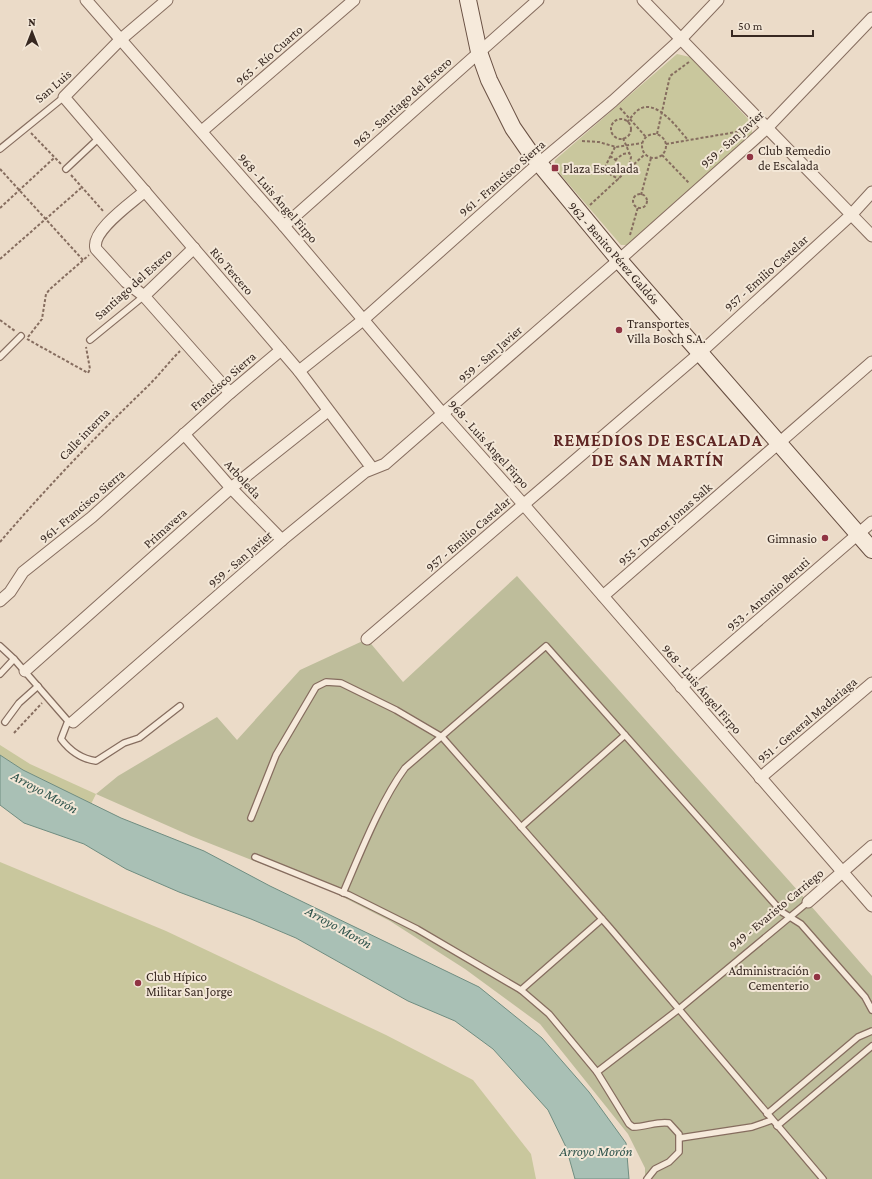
<svg xmlns="http://www.w3.org/2000/svg" width="872" height="1179" font-family="'Crimson Pro',serif">
<rect width="100%" height="100%" fill="#ebdbc8"/>
<g fill="#c9c79d">
<path d="M677 54 690 57 751 122 752 133 631 245H621L554 167 555 160Z"/>
<path d="M0 745 30 764 96 794 91 804 23 770 0 755Z"/>
<path d="M0 862 166 931 386 1035 473 1080 531 1154 536 1179H0Z"/>
</g>
<path fill="#bebd9b" d="M517 576 791 883 872 976V1179H645V1168L628 1134 540 1024 465 969 390 921 333 892 191 836 96 794 118 776 217 717 237 740 300 670 367 639 403 682Z"/>
<path fill="#a9c0b5" stroke="#708d81" d="M0 755 23 770 121 818 204 851 270 886 479 987 542 1038 589 1092 626 1143 629 1179H575L566 1147 548 1110 493 1049 455 1021 408 1001 296 938 251 919 179 892 126 869 84 844 24 823 0 805Z"/>
<g fill="none" stroke-linecap="round" stroke-linejoin="round">
<g stroke="#866d5f" stroke-width="8">
<g id="service">
<path d="M0 149 64 97"/>
<path d="M66 169 99 138"/>
<path d="M90 340 144 296"/>
<path d="M0 357 21 336"/>
<path d="M0 646 14 659 68 721H71"/>
<path d="M0 674 14 659"/>
<path d="M68 721 61 739C70 751 82 759 96 761L124 743 139 738 180 706"/>
<path d="M5 722 19 703 38 686"/>
<path d="M251 818 276 755 316 687 326 682 341 683 396 710 442 737 610 928 823 1179"/>
<path d="M521 827 625 735"/>
<path d="M255 857 349 895 417 929 521 990 549 1014 597 1072"/>
<path d="M343 893C360 854 380 802 405 768L546 646 782 912 801 924 865 997 872 1010"/>
<path d="M521 990 602 919"/>
<path d="M767 1114 858 1037 872 1031"/>
<path d="M777 1126 872 1046"/>
<path d="M680 1138 752 1127 772 1120"/>
<path d="M647 1179 655 1169 669 1162 679 1152V1134L669 1123C657 1121 646 1127 633 1127L629 1124 597 1072 679 1009 808 902"/>
</g>
</g>
<g stroke="#866d5f" stroke-width="13">
<g id="minor">
<path d="M86 0 284 226 443 414 524 505 872 906"/>
<path d="M167 0 120 40 64 97 299 371 372 468"/>
<path d="M643 0 872 236"/>
<path d="M202 131 354 0"/>
<path d="M145 191C133 202 90 231 96 249L126 282 144 296 230 393"/>
<path d="M284 226 538 0"/>
<path d="M144 296 194 248"/>
<path d="M299 371 363 320 539 163 613 101 681 39 718 0"/>
<path d="M184 434 231 488 282 540"/>
<path d="M603 596 872 362"/>
<path d="M0 601 10 592 23 572 92 517 230 393 281 350"/>
<path d="M367 639 700 353 851 215 872 192"/>
<path d="M25 671 231 488 328 411"/>
<path d="M681 687 872 522"/>
<path d="M73 722 282 540 365 472 385 464 619 260 767 128 872 18"/>
<path d="M760 778 872 683"/>
<path d="M808 902 872 846"/>
</g>
</g>
<g stroke="#684f42" stroke-width="18">
<path id="secondary" d="M468 0 479 52 489 80 513 128 529 151 619 260 872 550"/>
</g>
<g stroke="#866d5f" stroke-width="2" stroke-dasharray="3 2" stroke-linecap="butt">
<path d="M620 108 646 137"/>
<circle cx="621" cy="129" r="10"/>
<path d="M627 122C631 118 634 113 638 110 656 97 678 129 688 140"/>
<path d="M31 133 61 164"/>
<circle cx="654" cy="146" r="12"/>
<path d="M657 134 670 76 689 62"/>
<path d="M623 138 631 157 629 169"/>
<path d="M582 141 599 142 616 147 642 143"/>
<path d="M666 144 748 130"/>
<path d="M615 147 605 167 611 175 619 179"/>
<path d="M662 155 689 183"/>
<path d="M610 156 617 161 624 174"/>
<path d="M615 160 623 154 630 153"/>
<path d="M0 169 83 260"/>
<path d="M71 175 104 212"/>
<circle cx="640" cy="201" r="7"/>
<path d="M641 195 651 158"/>
<path d="M590 205 645 154"/>
<path d="M0 208 54 158"/>
<path d="M630 235 638 207"/>
<path d="M0 259 81 188"/>
<path d="M0 320 15 331"/>
<path d="M28 337 42 319 46 294 50 289 89 255"/>
<path d="M27 339 88 373 90 369 86 347"/>
<path d="M0 542C47 487 97 435 149 385 160 374 169 362 180 351"/>
<path d="M14 733 42 703"/>
</g>
<use href="#service" stroke="#f6eadb" stroke-width="5.5"/>
<use href="#minor" stroke="#f6eadb" stroke-width="11"/>
<use href="#secondary" stroke="#f6eadb" stroke-width="16"/>
</g>
<g fill="#903443" stroke="#f3e7d7" stroke-width="1.5">
<circle cx="750" cy="157" r="4"/>
<rect x="551" y="164" width="8" height="8" rx="2"/>
<circle cx="619" cy="330" r="4"/>
<circle cx="825" cy="538" r="4"/>
<circle cx="817" cy="977" r="4"/>
<circle cx="138" cy="983" r="4"/>
</g>
<g text-anchor="middle" dominant-baseline="central" stroke-width="4" stroke-linejoin="round" paint-order="stroke">
<g font-size="13" fill="#372821" stroke="#f3e7d7">
<text transform="translate(269 55) rotate(-41)">965 - Río Cuarto</text>
<text transform="translate(53 86) rotate(-41)">San Luis</text>
<text transform="translate(402 102) rotate(-42)">963 - Santiago del Estero</text>
<text transform="translate(732 139) rotate(-42)">959 - San Javier</text>
<text transform="translate(502 178) rotate(-41)">961 - Francisco Sierra</text>
<text transform="translate(278 198) rotate(49)">968 - Luis Ángel Firpo</text>
<text transform="translate(614 253) rotate(49)">962 - Benito Pérez Galdós</text>
<text transform="translate(232 271) rotate(49)">Rio Tercero</text>
<text transform="translate(766 273) rotate(-42)">957 - Emilio Castelar</text>
<text transform="translate(133 284) rotate(-42)">Santiago del Estero</text>
<text transform="translate(490 354) rotate(-41)">959 - San Javier</text>
<text transform="translate(223 381) rotate(-41)">Francisco Sierra</text>
<text transform="translate(84 434) rotate(-46)">Calle interna</text>
<text transform="translate(489 444) rotate(48)">968 - Luis Ángel Firpo</text>
<text transform="translate(243 479) rotate(47)">Arboleda</text>
<text transform="translate(82 506) rotate(-40)">961- Francisco Sierra</text>
<text transform="translate(665 524) rotate(-41)">955 - Doctor Jonas Salk</text>
<text transform="translate(165 528) rotate(-42)">Primavera</text>
<text transform="translate(468 534) rotate(-41)">957 - Emilio Castelar</text>
<text transform="translate(240 559) rotate(-41)">959 - San Javier</text>
<text transform="translate(768 594) rotate(-41)">953 - Antonio Beruti</text>
<text transform="translate(702 689) rotate(49)">968 - Luis Ángel Firpo</text>
<text transform="translate(807 720) rotate(-40)">951 - General Madariaga</text>
<text transform="translate(776 909) rotate(-40)">949 - Evaristo Carriego</text>
</g>
<g font-size="13" fill="#372821" stroke="#f3e7d7" text-anchor="start">
<text x="758" y="150">Club Remedio<tspan x="758" dy="15">de Escalada</tspan></text>
<text x="563" y="168">Plaza Escalada</text>
<text x="627" y="323">Transportes<tspan x="627" dy="15">Villa Bosch S.A.</tspan></text>
<text x="817" y="538" text-anchor="end">Gimnasio</text>
<text x="809" y="970" text-anchor="end">Administración<tspan x="809" dy="15">Cementerio</tspan></text>
<text x="146" y="976">Club Hípico<tspan x="146" dy="15">Militar San Jorge</tspan></text>
</g>
<g font-size="14" font-style="italic" fill="#32564e" stroke="#f3e7d7">
<text transform="translate(45 792) rotate(29)">Arroyo Morón</text>
<text transform="translate(339 927) rotate(29)">Arroyo Morón</text>
<text x="596" y="1151">Arroyo Morón</text>
</g>
<g font-size="17" font-weight="bold" letter-spacing="1" fill="#602724" stroke="#f3e7d7">
<text x="658" y="440">REMEDIOS DE ESCALADA<tspan x="658" dy="20">DE SAN MARTÍN</tspan></text>
</g>
</g>
<g transform="translate(32 32)" stroke="#f3e7d7" stroke-width="3" paint-order="stroke">
<path d="M0-3L7 15L0 10L-7 15Z" fill="#372821"/>
<text y="-6" font-size="11" font-weight="bold" text-anchor="middle" fill="#372821">N</text>
</g>
<path d="M732 30v6h81v-6" fill="none" stroke="#372821" stroke-width="2"/>
<text x="738" y="30" font-size="12" fill="#372821" stroke="#f3e7d7" stroke-width="3" paint-order="stroke">50 m</text>
</svg>
